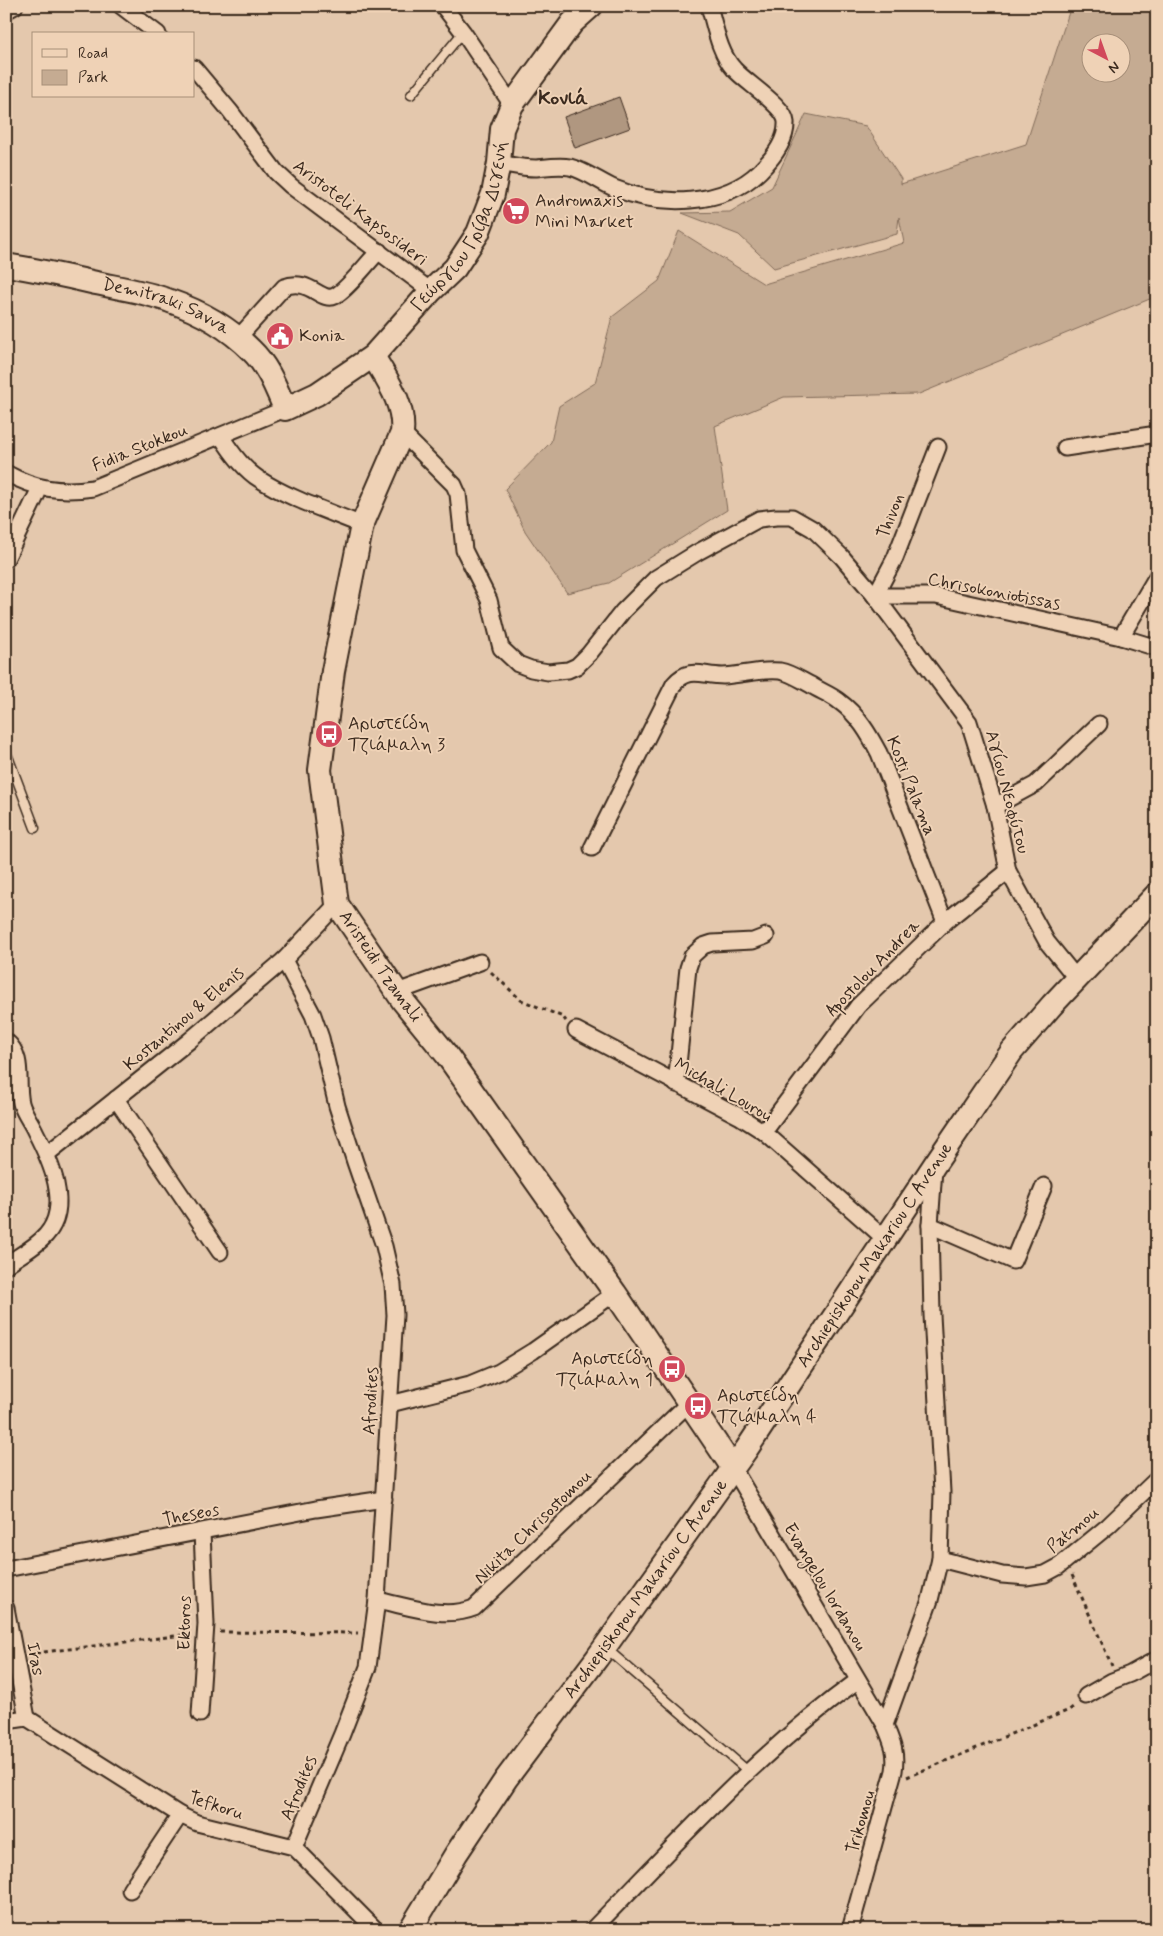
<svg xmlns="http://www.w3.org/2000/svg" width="1163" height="1936" font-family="Mynerve,sans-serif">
<rect width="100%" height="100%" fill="#e4c8ad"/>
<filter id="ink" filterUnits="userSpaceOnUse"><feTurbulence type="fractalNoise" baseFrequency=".02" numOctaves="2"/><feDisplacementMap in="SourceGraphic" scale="10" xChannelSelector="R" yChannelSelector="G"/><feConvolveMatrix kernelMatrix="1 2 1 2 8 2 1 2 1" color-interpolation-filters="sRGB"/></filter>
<g filter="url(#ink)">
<path fill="#c5ab92" stroke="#806a58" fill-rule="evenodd" d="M1071 6H1157V296L919 394 784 397 715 426 727 510 609 583 567 593 525 531 505 489 551 442 559 406 595 383 612 317 659 281 679 231 764 284 904 243 899 217 897 234 774 268 739 235 682 213 730 212 772 187 806 114 866 126 901 179V184L1026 144ZM1090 42H1120V72H1090Z"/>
<path fill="#b09780" stroke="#3b2a1e" d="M619 97 630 128 575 148 564 117Z"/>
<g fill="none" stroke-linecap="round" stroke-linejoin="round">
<g stroke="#3b2a1e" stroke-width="11">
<g id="lane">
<path d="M411 95 463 32"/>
<path d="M6 751 35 828"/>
<path d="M607 1649 749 1772"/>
</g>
</g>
<g stroke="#3b2a1e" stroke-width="19">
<g id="street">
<path d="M121 6 158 34"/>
<path d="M443 6 463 32 512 105"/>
<path d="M6 11 15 6"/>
<path d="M194 68 230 111 276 172 291 186 431 291"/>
<path d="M499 163C511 165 523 168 536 168 547 167 559 165 570 167 586 171 600 182 614 188 660 207 723 207 760 171 772 159 787 140 786 122 785 106 745 82 734 69 719 53 715 26 709 6"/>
<path d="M238 338 284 287C309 277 321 303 335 296 348 289 368 262 379 251"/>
<path d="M402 433 454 485 458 494 464 550 489 600 501 648 518 664 531 669 548 672 568 670 577 666 589 654 623 611 656 578 698 552 759 519 776 517H792L813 529 842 557 875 596 969 722 995 806 1008 871 1047 942 1077 979"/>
<path d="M221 436C231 452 243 469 259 479 290 499 328 511 362 525"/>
<path d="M1065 448 1157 434"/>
<path d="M6 473C35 489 61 493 93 488L285 409"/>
<path d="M6 559 40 488"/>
<path d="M875 596H936L1121 637 1157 648"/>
<path d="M875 596 895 558 938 447"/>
<path d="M1121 637 1157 576"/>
<path d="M995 806 1036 784 1099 724"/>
<path d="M592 848 674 684C690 666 702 676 723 676 742 675 761 669 780 671 791 673 801 680 811 685 820 691 832 695 840 702 858 715 869 734 879 753L945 922"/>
<path d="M284 960 313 1015 321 1038 337 1106 355 1162 384 1246 393 1285 395 1315 377 1600 368 1667 342 1734 294 1847"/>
<path d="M397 992 480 962"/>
<path d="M576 1030 739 1116 764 1132 885 1239"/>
<path d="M6 1041C25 1057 16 1082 21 1103 23 1112 31 1122 35 1131 50 1160 72 1206 46 1235 35 1248 19 1255 6 1265"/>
<path d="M676 1084 688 968 692 956 703 946 712 943 753 941 766 936"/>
<path d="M116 1099 220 1252"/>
<path d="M764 1132 858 1006 945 922 1008 871"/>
<path d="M47 1154 189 1041 284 960 337 904"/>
<path d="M930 1225 1013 1261 1044 1186"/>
<path d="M390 1404 470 1384 499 1372 533 1351 615 1293"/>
<path d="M733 1468 885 1725C892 1742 897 1752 894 1771L850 1930"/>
<path d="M940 1559 1002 1575 1026 1577 1045 1574 1058 1567 1108 1526 1157 1479"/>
<path d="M6 1569 316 1509 384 1499"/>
<path d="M377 1600C408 1606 444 1620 474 1608L689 1403"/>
<path d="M6 1608 27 1718"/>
<path d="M1086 1696 1112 1681 1130 1674 1157 1659"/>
<path d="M200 1714 206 1624 202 1532"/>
<path d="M6 1721 27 1718 180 1815 197 1823 294 1847 376 1930"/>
<path d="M885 1725 930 1600 940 1559 942 1492 932 1315 930 1225 934 1169"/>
<path d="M130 1890 180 1815"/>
<path d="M592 1930C677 1843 759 1752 857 1681"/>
</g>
</g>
<g stroke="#3b2a1e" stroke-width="26">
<g id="secondary">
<path id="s1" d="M6 265C37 270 66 276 96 283 120 288 147 292 170 301 199 311 229 328 251 350 268 366 276 388 285 409L317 394 373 356 431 291 455 268 478 233 493 194 499 163 502 129 512 105 572 23 591 6"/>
<path id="s2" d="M373 356C387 380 405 404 402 433L362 525 333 671 320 770 337 904 403 1001 446 1054 615 1293 733 1468"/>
<path id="s3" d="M410 1930 456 1854 506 1779 597 1658 746 1450 935 1164 1012 1051 1052 1005 1157 894"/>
</g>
</g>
<g stroke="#3b2a1e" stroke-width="3" stroke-dasharray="4 4" stroke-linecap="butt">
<path d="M491 972 521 1000 563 1017 566 1021"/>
<path d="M1072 1575 1112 1666"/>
<path d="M220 1632 358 1633"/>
<path d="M28 1654 191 1634"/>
<path d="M907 1777 1069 1710 1076 1705"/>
</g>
<use href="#lane" stroke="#efd2b6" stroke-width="8"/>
<use href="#street" stroke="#efd2b6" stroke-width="15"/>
<use href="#secondary" stroke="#efd2b6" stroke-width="22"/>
</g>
</g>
<defs>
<g id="supermarket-disc" transform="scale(1.4375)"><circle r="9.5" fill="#d1495b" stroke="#efd2b6"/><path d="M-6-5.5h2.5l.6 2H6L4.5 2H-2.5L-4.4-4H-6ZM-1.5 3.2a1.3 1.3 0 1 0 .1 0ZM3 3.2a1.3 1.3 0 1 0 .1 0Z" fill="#fff"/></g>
<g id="civic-disc" transform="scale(1.4375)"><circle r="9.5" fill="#d1495b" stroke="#efd2b6"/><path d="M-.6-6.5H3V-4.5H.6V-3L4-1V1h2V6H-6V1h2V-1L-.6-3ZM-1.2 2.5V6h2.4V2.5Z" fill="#fff"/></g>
<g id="bus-disc" transform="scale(1.4375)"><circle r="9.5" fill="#d1495b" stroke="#efd2b6"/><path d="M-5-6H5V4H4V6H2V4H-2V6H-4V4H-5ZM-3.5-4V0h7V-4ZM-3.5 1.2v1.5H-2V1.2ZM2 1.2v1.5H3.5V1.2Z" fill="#fff"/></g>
</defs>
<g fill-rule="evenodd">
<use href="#supermarket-disc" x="516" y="211"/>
<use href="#civic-disc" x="280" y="336"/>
<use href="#bus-disc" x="329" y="734"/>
<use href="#bus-disc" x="672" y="1369"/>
<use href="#bus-disc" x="698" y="1406"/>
</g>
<g text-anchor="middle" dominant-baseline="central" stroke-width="4" stroke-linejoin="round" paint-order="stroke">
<g font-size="18" fill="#3b2a1e" stroke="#efd2b6" text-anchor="start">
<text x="535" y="201">Andromaxis<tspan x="535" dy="21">Mini Market</tspan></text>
<text x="299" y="336">Konia</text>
<text x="348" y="724">Αριστείδη<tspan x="348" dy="21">Τζιάμαλη 3</tspan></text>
<text x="653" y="1359" text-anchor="end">Αριστείδη<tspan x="653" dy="21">Τζιάμαλη 1</tspan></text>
<text x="717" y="1396">Αριστείδη<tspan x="717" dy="21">Τζιάμαλη 4</tspan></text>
</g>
<g font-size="18" fill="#3b2a1e" stroke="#efd2b6">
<text transform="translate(360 213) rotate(37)">Aristoteli Kapsosideri</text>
<text stroke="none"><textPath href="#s1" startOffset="595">Γεώργιου Γρίβα Διγενή</textPath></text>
<text stroke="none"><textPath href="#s1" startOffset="166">Demitraki Savva</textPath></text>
<text transform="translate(140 448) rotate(-22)">Fidia Stokkou</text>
<text transform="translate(891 516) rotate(-69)">Thivon</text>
<text transform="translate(994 592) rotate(11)">Chrisokoniotissas</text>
<text transform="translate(911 786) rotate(68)">Kosti Palama</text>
<text transform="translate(1007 792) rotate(75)">Αγίου Νεοφύτου</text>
<text stroke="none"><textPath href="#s2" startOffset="644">Aristeidi Tzamali</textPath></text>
<text transform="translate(873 968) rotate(-46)">Apostolou Andrea</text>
<text transform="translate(184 1019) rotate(-40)">Kostantinou &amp; Elenis</text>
<text transform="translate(723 1090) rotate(30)">Michali Lourou</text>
<text stroke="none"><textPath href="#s3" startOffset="820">Archiepiskopou Makariou C Avenue</textPath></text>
<text transform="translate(371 1401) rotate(-87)">Afrodites</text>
<text transform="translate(191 1515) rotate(-11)">Theseos</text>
<text transform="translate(533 1527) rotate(-44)">Nikita Chrisostomou</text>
<text transform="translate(1073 1530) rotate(-40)">Patmou</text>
<text transform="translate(825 1587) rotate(59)">Evangelou Iordanou</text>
<text stroke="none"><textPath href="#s3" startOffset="415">Archiepiskopou Makariou C Avenue</textPath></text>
<text transform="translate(185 1623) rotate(-89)">Ektoros</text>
<text transform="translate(35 1659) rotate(79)">Iras</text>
<text transform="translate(299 1788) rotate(-67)">Afrodites</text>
<text transform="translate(216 1806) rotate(18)">Tefkoru</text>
<text transform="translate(861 1822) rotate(-74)">Trikomou</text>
</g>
<g font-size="20" font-weight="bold" fill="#3b2a1e" stroke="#efd2b6">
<text x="563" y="98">Κονιά</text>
</g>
</g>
<rect width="1163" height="1936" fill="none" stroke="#efd2b6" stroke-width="25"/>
<rect x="12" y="12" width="1138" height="1911" fill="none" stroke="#3b2a1e" stroke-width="2" filter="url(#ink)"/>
<rect x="32" y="32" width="162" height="65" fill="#efd2b6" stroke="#a78f79"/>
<rect x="42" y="49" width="25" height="8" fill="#efd2b6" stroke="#a78f79"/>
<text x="78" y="58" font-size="15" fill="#3b2a1e">Road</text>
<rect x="42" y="70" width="25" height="15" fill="#c5ab92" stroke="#a78f79"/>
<text x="78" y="82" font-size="15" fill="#3b2a1e">Park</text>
<g transform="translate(1106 58) rotate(139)"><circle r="24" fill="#efd2b6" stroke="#a78f79"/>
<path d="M0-4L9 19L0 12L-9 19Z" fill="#d1495b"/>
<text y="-8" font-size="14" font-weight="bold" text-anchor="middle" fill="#3b2a1e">N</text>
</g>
</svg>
